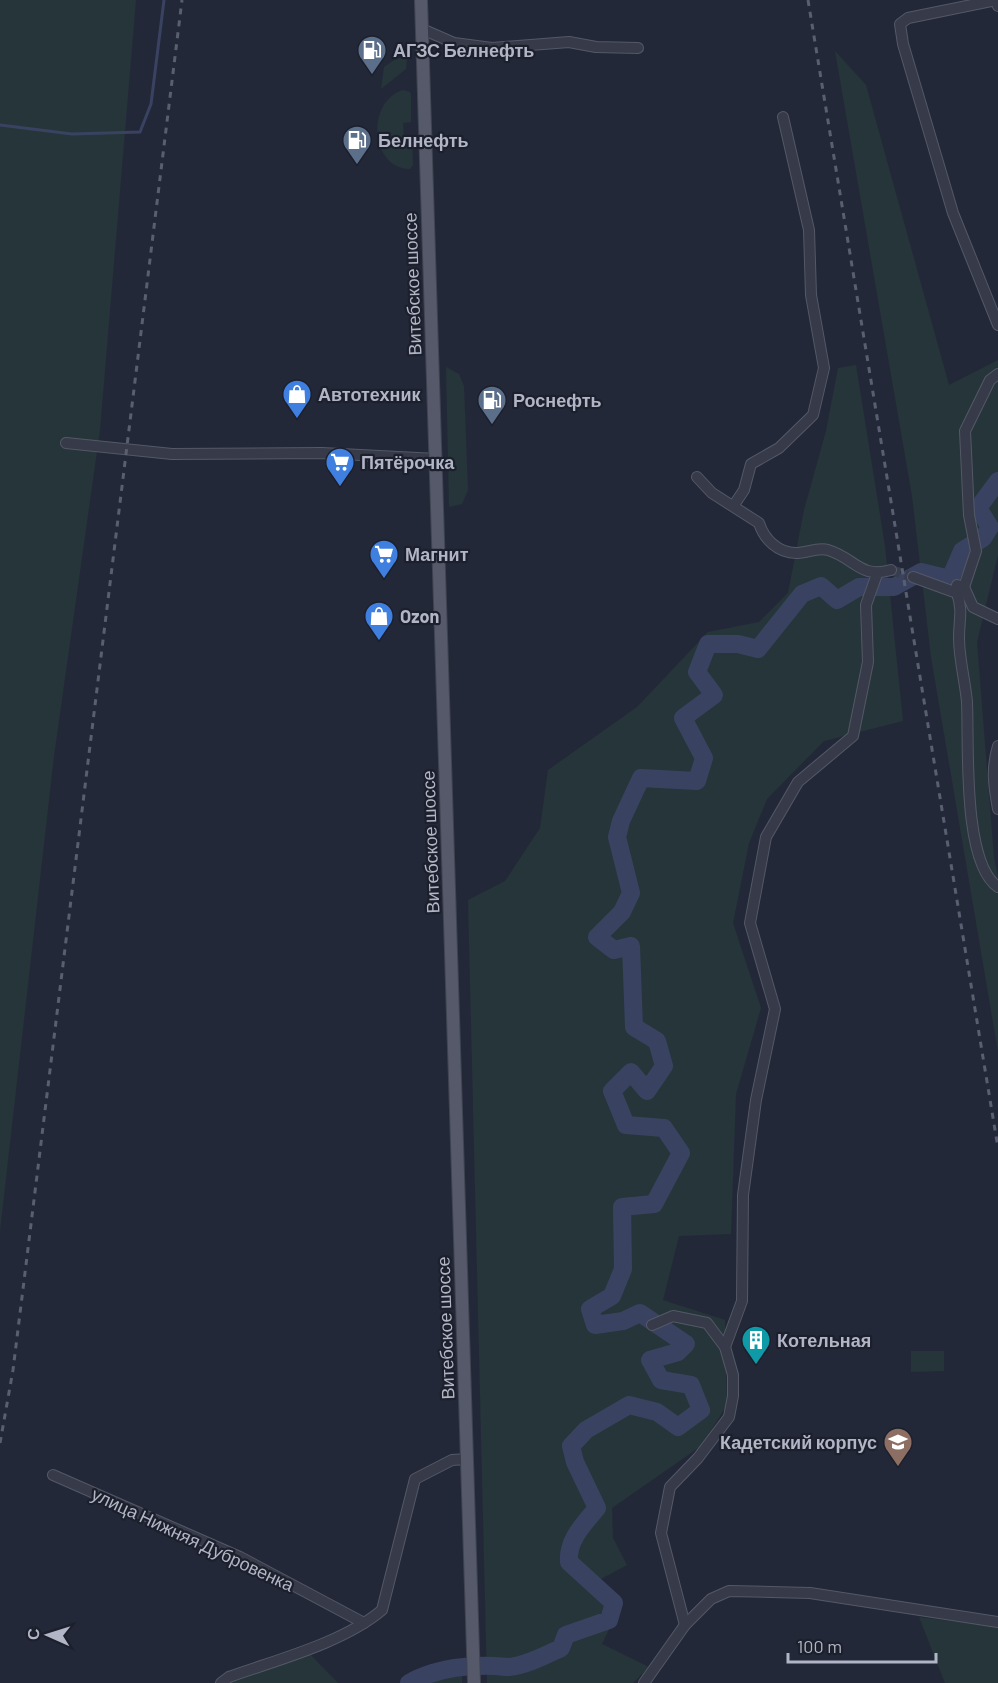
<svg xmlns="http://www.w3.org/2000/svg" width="998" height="1683" font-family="Barlow,sans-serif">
<rect width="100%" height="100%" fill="#232838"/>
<g fill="#26353a">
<path d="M0 0H136L100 430 54 756 0 1231Z"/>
<path d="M835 51 866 85 949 385 998 360V555L977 642 994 858 998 876V1052L931 657 912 496Z"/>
<path d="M397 58 407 59 406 69 381 89 384 67Z"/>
<path d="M403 90 410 92 411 96V122L403 123 404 142 412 141 413 165 410 169C371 169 365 102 403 90Z"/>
<path d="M856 365 885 546 903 721 824 741 767 799 749 843 733 923 761 1008 736 1094 731 1234 679 1236 663 1300 725 1320 727 1405 701 1446 612 1508 613 1538 627 1565 601 1579 621 1605 602 1644 649 1667 633 1683H487L468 900 505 881 540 828 548 770 637 707 708 632 759 622 788 593 804 510 826 431 838 368Z"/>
<path d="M446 367 459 374 464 386 468 490 462 504 449 507Z"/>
<path d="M911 1351H944V1371L911 1372Z"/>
<path d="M919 1617 998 1627V1683H945Z"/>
<path d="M307 1651 338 1683H228Z"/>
<path d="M462 1672V1683H405Z"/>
</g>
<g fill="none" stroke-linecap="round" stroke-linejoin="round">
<path stroke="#394361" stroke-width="3" d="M0 125 72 134 140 132 151 104 164 0"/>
<path stroke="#394361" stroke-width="18" d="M409 1683C434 1669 466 1665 495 1666 499 1666 504 1667 509 1667 525 1666 546 1655 561 1648L566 1635 609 1620 614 1603 569 1562C567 1540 584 1524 597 1508L575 1462 571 1446 586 1430 629 1405 657 1412 678 1427 701 1410 691 1385 661 1380 650 1360 678 1352 686 1344 640 1313 623 1321 595 1325 590 1309 612 1296 623 1269 622 1207 654 1204 681 1153 664 1128 626 1125 612 1091 631 1072 647 1091 664 1066 657 1041 634 1027 631 946 614 950 597 937 622 912 631 893 617 837 621 821 641 778 697 781 704 758 683 718 714 695 697 672 708 644H738L758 649 802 594 821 586 837 600 859 587H894L921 572 950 579 962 551 983 538 990 527 978 508 998 481"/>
<path stroke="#383d4d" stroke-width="10" stroke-dasharray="10 5" stroke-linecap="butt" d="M891 570 913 577"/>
<g stroke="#545867" stroke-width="12">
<g id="minor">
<path d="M998 6 996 0 908 18 900 24 903 44 953 213 998 325"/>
<path d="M422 29 454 43 492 48 569 42 596 47 638 48"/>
<path d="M66 443 172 454 322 453 437 459"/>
<path d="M697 477 712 493 759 523C764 539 778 553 796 553 807 553 817 547 828 550 855 558 860 579 891 570"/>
<path d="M734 505 744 490 751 464 779 448 813 415 824 368 811 295 809 230 783 117"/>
<path d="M913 577 957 593C963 611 959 619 959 638 959 659 965 680 967 702 969 743 962 863 998 887"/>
<path d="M957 585 964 587 973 607 998 619"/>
<path d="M964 587 976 551 969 515 965 431 990 380 998 374"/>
<path d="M998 746C991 769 994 787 998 809"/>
<path d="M652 1325 673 1316 707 1323 725 1347 733 1375V1396L729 1417 698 1458 670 1487 661 1533 685 1625"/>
<path d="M725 1347 742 1301 743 1195 756 1100 775 1009 750 923 766 837 798 782 853 736 868 662 866 605 877 574"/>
<path d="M53 1475 240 1557 364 1623"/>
<path d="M221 1683 229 1677C276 1660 343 1643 382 1610L415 1479 452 1460 467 1459"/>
<path d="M644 1683 685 1625 711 1599 729 1591 810 1593 998 1622"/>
</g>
</g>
<g stroke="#404452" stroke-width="14">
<path id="major" d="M421 0 474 1683"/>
</g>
<use href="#minor" stroke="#373b49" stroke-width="10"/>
<use href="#major" stroke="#555969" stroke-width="12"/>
<g stroke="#595e70" stroke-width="3" stroke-dasharray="6 6" stroke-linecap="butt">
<path d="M808 0 998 1148"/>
<path d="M0 1443 13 1370 182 0"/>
</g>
</g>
<defs>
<g id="fuel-pin" transform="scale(1.5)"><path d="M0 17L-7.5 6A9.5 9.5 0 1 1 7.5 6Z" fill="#5c6f8a" stroke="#1c202d"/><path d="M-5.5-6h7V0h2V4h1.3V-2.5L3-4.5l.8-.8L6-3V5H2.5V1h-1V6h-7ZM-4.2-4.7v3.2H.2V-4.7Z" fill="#fff"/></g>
<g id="shop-pin" transform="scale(1.5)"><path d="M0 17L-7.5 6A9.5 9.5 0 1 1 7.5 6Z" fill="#3f7fe0" stroke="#1c202d"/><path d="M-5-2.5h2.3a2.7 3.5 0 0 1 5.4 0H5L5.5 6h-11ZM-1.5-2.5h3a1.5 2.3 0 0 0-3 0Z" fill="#fff"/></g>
<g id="supermarket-pin" transform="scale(1.5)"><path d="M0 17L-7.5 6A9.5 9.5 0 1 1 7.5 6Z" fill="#3f7fe0" stroke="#1c202d"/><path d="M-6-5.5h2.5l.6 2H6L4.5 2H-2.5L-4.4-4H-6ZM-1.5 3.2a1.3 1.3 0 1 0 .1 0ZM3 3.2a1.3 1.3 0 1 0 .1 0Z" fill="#fff"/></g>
<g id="building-pin" transform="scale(1.5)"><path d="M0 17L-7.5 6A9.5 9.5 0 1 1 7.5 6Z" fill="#0f9aa8" stroke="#1c202d"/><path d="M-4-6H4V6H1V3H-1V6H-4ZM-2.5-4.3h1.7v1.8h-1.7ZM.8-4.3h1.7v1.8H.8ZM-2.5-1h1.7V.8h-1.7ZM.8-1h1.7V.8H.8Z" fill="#fff"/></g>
<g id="school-pin" transform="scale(1.5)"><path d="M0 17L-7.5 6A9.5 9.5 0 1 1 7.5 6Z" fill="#8d6e63" stroke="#1c202d"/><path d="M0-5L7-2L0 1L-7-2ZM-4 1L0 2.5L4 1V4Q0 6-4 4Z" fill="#fff"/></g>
</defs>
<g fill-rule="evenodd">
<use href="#fuel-pin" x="372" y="50"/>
<use href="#fuel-pin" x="357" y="140"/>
<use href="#shop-pin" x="297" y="394"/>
<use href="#fuel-pin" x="492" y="400"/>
<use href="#supermarket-pin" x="340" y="462"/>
<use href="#supermarket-pin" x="384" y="554"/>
<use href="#shop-pin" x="379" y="616"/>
<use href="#building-pin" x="756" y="1340"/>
<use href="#school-pin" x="898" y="1442"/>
</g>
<g text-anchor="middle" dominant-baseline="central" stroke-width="4.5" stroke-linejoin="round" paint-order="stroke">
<g font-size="18" font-weight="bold" fill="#b1b5c5" stroke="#1c202d" text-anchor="start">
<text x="393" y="50">АГЗС Белнефть</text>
<text x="378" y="140">Белнефть</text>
<text x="318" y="394">Автотехник</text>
<text x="513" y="400">Роснефть</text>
<text x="361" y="462">Пятёрочка</text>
<text x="405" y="554">Магнит</text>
<text x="400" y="616">Ozon</text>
<text x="777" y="1340">Котельная</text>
<text x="877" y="1442" text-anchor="end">Кадетский корпус</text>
</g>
<g font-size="18" fill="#b1b5c5" stroke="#1c202d">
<text transform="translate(412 284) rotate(-92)">Витебское шоссе</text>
<text transform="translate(430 842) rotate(-92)">Витебское шоссе</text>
<text transform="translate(445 1328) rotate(-92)">Витебское шоссе</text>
<text transform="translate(193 1539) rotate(25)">улица Нижняя Дубровенка</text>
</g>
</g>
<g transform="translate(48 1635) rotate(273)" stroke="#1c202d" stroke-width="4.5" paint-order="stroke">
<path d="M0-4.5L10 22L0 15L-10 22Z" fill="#b1b5c5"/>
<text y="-9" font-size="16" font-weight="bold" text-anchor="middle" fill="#b1b5c5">С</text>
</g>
<path d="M788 1653v9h148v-9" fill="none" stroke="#b1b5c5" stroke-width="3"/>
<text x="797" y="1653" font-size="18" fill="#b1b5c5" stroke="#1c202d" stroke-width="4.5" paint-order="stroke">100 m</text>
</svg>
